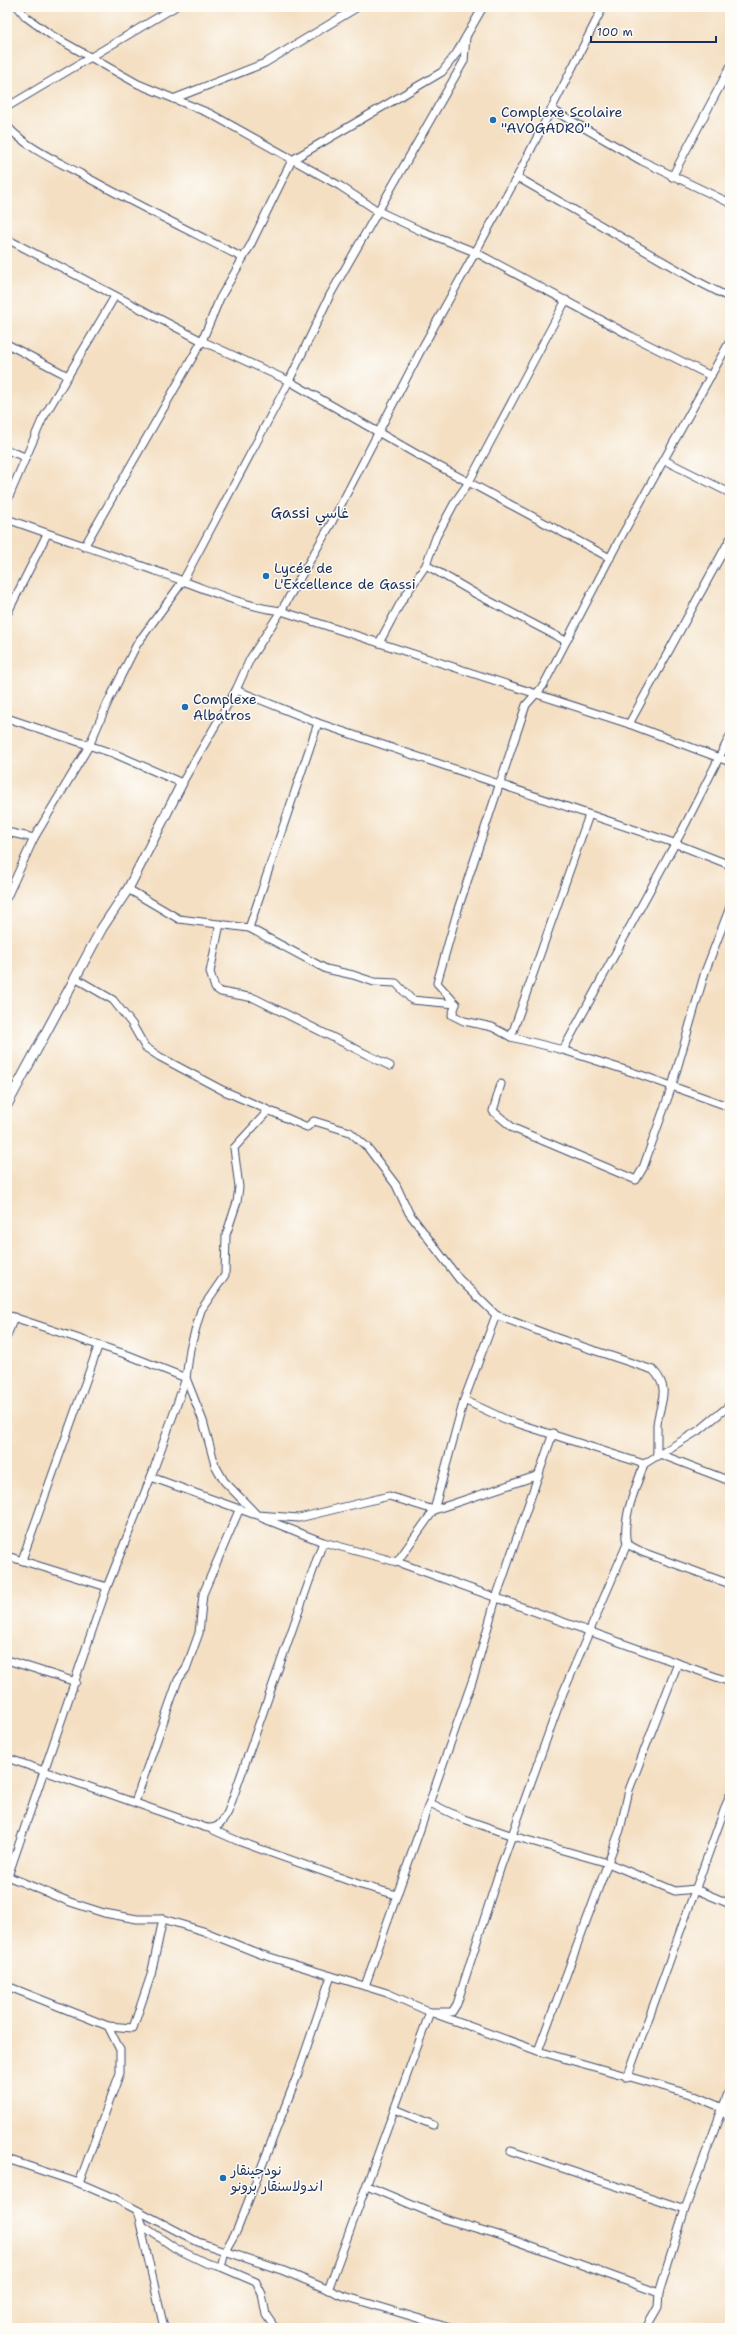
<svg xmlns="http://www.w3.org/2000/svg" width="737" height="2335" font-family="'Shantell Sans','Playpen Sans Arabic',sans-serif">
<rect width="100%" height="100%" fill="#fdfcf7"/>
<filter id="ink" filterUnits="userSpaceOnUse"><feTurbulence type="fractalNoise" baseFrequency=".025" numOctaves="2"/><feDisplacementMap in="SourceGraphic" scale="8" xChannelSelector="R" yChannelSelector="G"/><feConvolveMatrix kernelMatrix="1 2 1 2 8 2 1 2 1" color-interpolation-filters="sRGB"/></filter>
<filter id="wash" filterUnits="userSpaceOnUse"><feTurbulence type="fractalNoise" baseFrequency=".012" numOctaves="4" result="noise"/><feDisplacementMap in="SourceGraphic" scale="16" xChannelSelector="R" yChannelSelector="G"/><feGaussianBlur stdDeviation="0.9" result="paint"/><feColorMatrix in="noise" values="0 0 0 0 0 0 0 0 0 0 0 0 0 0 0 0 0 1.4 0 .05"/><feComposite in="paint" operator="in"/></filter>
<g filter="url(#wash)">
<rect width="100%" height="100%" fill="#f4dfc2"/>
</g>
<g filter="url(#ink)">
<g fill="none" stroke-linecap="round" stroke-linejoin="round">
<g stroke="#3c496d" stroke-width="9">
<g id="minor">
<path d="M18 7 26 17 51 35 138 84 211 114 340 186 378 211 419 230 475 252 631 336 711 376"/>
<path d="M173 99 265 63 358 7"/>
<path d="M7 107 175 7"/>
<path d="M551 109 642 161 730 203"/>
<path d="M7 126C27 148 55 160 81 174 134 204 188 230 243 258"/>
<path d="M517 177 699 282 730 298"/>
<path d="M672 177 730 67"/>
<path d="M7 239 202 341 289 381 418 455 610 558"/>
<path d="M730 341 616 546 543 686 526 705 458 909 437 983 456 1004 452 1015 464 1021 492 1027 511 1037 563 1050 641 1075 730 1107"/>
<path d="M7 344 68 376"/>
<path d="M7 450 25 457"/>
<path d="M664 460 730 493"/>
<path d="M7 501 42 420 115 296"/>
<path d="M7 519C65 540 125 559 183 581 218 594 243 606 281 611L629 724 730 762"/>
<path d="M84 547 202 341 220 298 250 246 292 160 442 72 456 54 483 7"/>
<path d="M426 565 476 594 566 641"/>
<path d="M7 614 47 534"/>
<path d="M379 643 401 602 426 565 436 537 455 502 469 482 566 300"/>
<path d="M236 690 318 723 674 843 730 865"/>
<path d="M7 718 115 754 182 783 236 690 250 659 281 611 332 522 421 350 517 177 603 7"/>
<path d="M629 724 730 539"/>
<path d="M7 832 34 838"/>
<path d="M128 889 179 919 249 928 326 969 353 975 374 982 396 983 412 1000 456 1004"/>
<path d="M7 897 34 838 89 746 108 702 137 644 183 581 289 381 330 295 464 61 466 37"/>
<path d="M220 924 210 972 215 988 221 992 254 998 390 1066"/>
<path d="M249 928 318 723"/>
<path d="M75 978 113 1000 132 1024 145 1047 160 1057 222 1090 307 1127 314 1121 350 1132 368 1148 396 1185 409 1213 459 1279 496 1315 557 1338 653 1370C672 1390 659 1403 657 1425 657 1435 657 1444 657 1453"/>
<path d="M511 1037 589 815"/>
<path d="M563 1050 683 829 730 736"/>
<path d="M501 1084 493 1111 513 1128 636 1180 643 1168 672 1086 705 972 730 907"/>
<path d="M7 1315 128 1355 186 1378 203 1421 215 1465 224 1481 257 1515 299 1518 389 1496 434 1510 539 1475"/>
<path d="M7 1336 14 1317"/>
<path d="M464 1400 507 1420 644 1464"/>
<path d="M657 1453 730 1481"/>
<path d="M151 1477 253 1514"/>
<path d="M262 1518 323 1542 397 1562 730 1682"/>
<path d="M627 1544 642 1552 730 1584"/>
<path d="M7 1556 107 1587"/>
<path d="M22 1560 98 1347"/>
<path d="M397 1562 434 1510 464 1400 496 1315"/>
<path d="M7 1660 76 1682"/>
<path d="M7 1758 204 1827C217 1831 222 1823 228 1812L323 1542"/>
<path d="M135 1802 178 1680 186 1669 199 1633 203 1594 240 1508"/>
<path d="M430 1803 461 1818 513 1836 608 1863 675 1891 695 1889 730 1904"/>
<path d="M211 1829 238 1841 361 1885 397 1895"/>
<path d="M7 1876 70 1902 104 1913 137 1919H163L203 1931 260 1954 387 1993 430 2012 538 2051 690 2094 723 2108 730 2122"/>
<path d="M7 1879 107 1587 151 1477 175 1410 186 1378 190 1349 201 1310 225 1275 226 1235 237 1202 239 1187 234 1148 268 1111"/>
<path d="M7 1986 108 2026"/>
<path d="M365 1986 475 1673 496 1598 553 1433"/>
<path d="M538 2051 620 1830 629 1790 678 1663"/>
<path d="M627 2078 730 1794"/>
<path d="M395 2109 433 2125"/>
<path d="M511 2151 685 2209"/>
<path d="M7 2159 79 2183 116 2199 198 2242 284 2271 341 2295 450 2328"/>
<path d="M79 2183 120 2073V2050L108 2026 133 2028 151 1975 163 1919"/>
<path d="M367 2186 448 2220 502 2236 659 2293"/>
<path d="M138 2211 143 2226 175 2248 206 2263 221 2267 256 2282 262 2294 266 2315 275 2328"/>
<path d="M140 2223 164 2328"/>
<path d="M221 2267 225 2251 237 2230 297 2076 331 1976"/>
<path d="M328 2290 430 2012H452L457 2004 501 1866 563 1693 627 1544C621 1519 636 1488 644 1464L701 1429 730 1405"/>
<path d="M646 2328 658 2307 659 2293 685 2209 730 2088"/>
</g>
</g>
<g stroke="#3c496d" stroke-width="11">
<path id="tertiary" d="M7 1105 102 928 128 889 182 783"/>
</g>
<use href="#minor" stroke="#fff" stroke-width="7"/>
<use href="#tertiary" stroke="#fff" stroke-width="9"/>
</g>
</g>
<g fill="#1f6fb2" stroke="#fdfcf7" stroke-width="1.5">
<circle cx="493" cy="120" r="4"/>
<circle cx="266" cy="576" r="4"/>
<circle cx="185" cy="707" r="4"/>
<circle cx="223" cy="2178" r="4"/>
</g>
<g text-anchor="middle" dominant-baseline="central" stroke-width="3" stroke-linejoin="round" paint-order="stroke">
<g font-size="14" fill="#1b2f5e" stroke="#fdfcf7" text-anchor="start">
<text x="501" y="112">Complexe Scolaire<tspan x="501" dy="16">"AVOGADRO"</tspan></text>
<text x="274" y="568">Lycée de<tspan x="274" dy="16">L'Excellence de Gassi</tspan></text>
<text x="193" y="699">Complexe<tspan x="193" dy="16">Albatros</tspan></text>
<text x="231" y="2170">نودجينقار<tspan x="231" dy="16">اندولاسنقار برونو</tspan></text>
</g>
<g font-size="15" fill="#1b2f5e" stroke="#fdfcf7">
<text x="310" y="513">Gassi غاسي</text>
</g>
</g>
<rect width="737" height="2335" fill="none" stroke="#fdfcf7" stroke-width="24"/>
<path d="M591 36v6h125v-6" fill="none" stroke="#1b2f5e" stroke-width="2"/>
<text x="597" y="36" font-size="12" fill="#1b2f5e" stroke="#fdfcf7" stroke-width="3" paint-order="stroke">100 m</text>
</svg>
